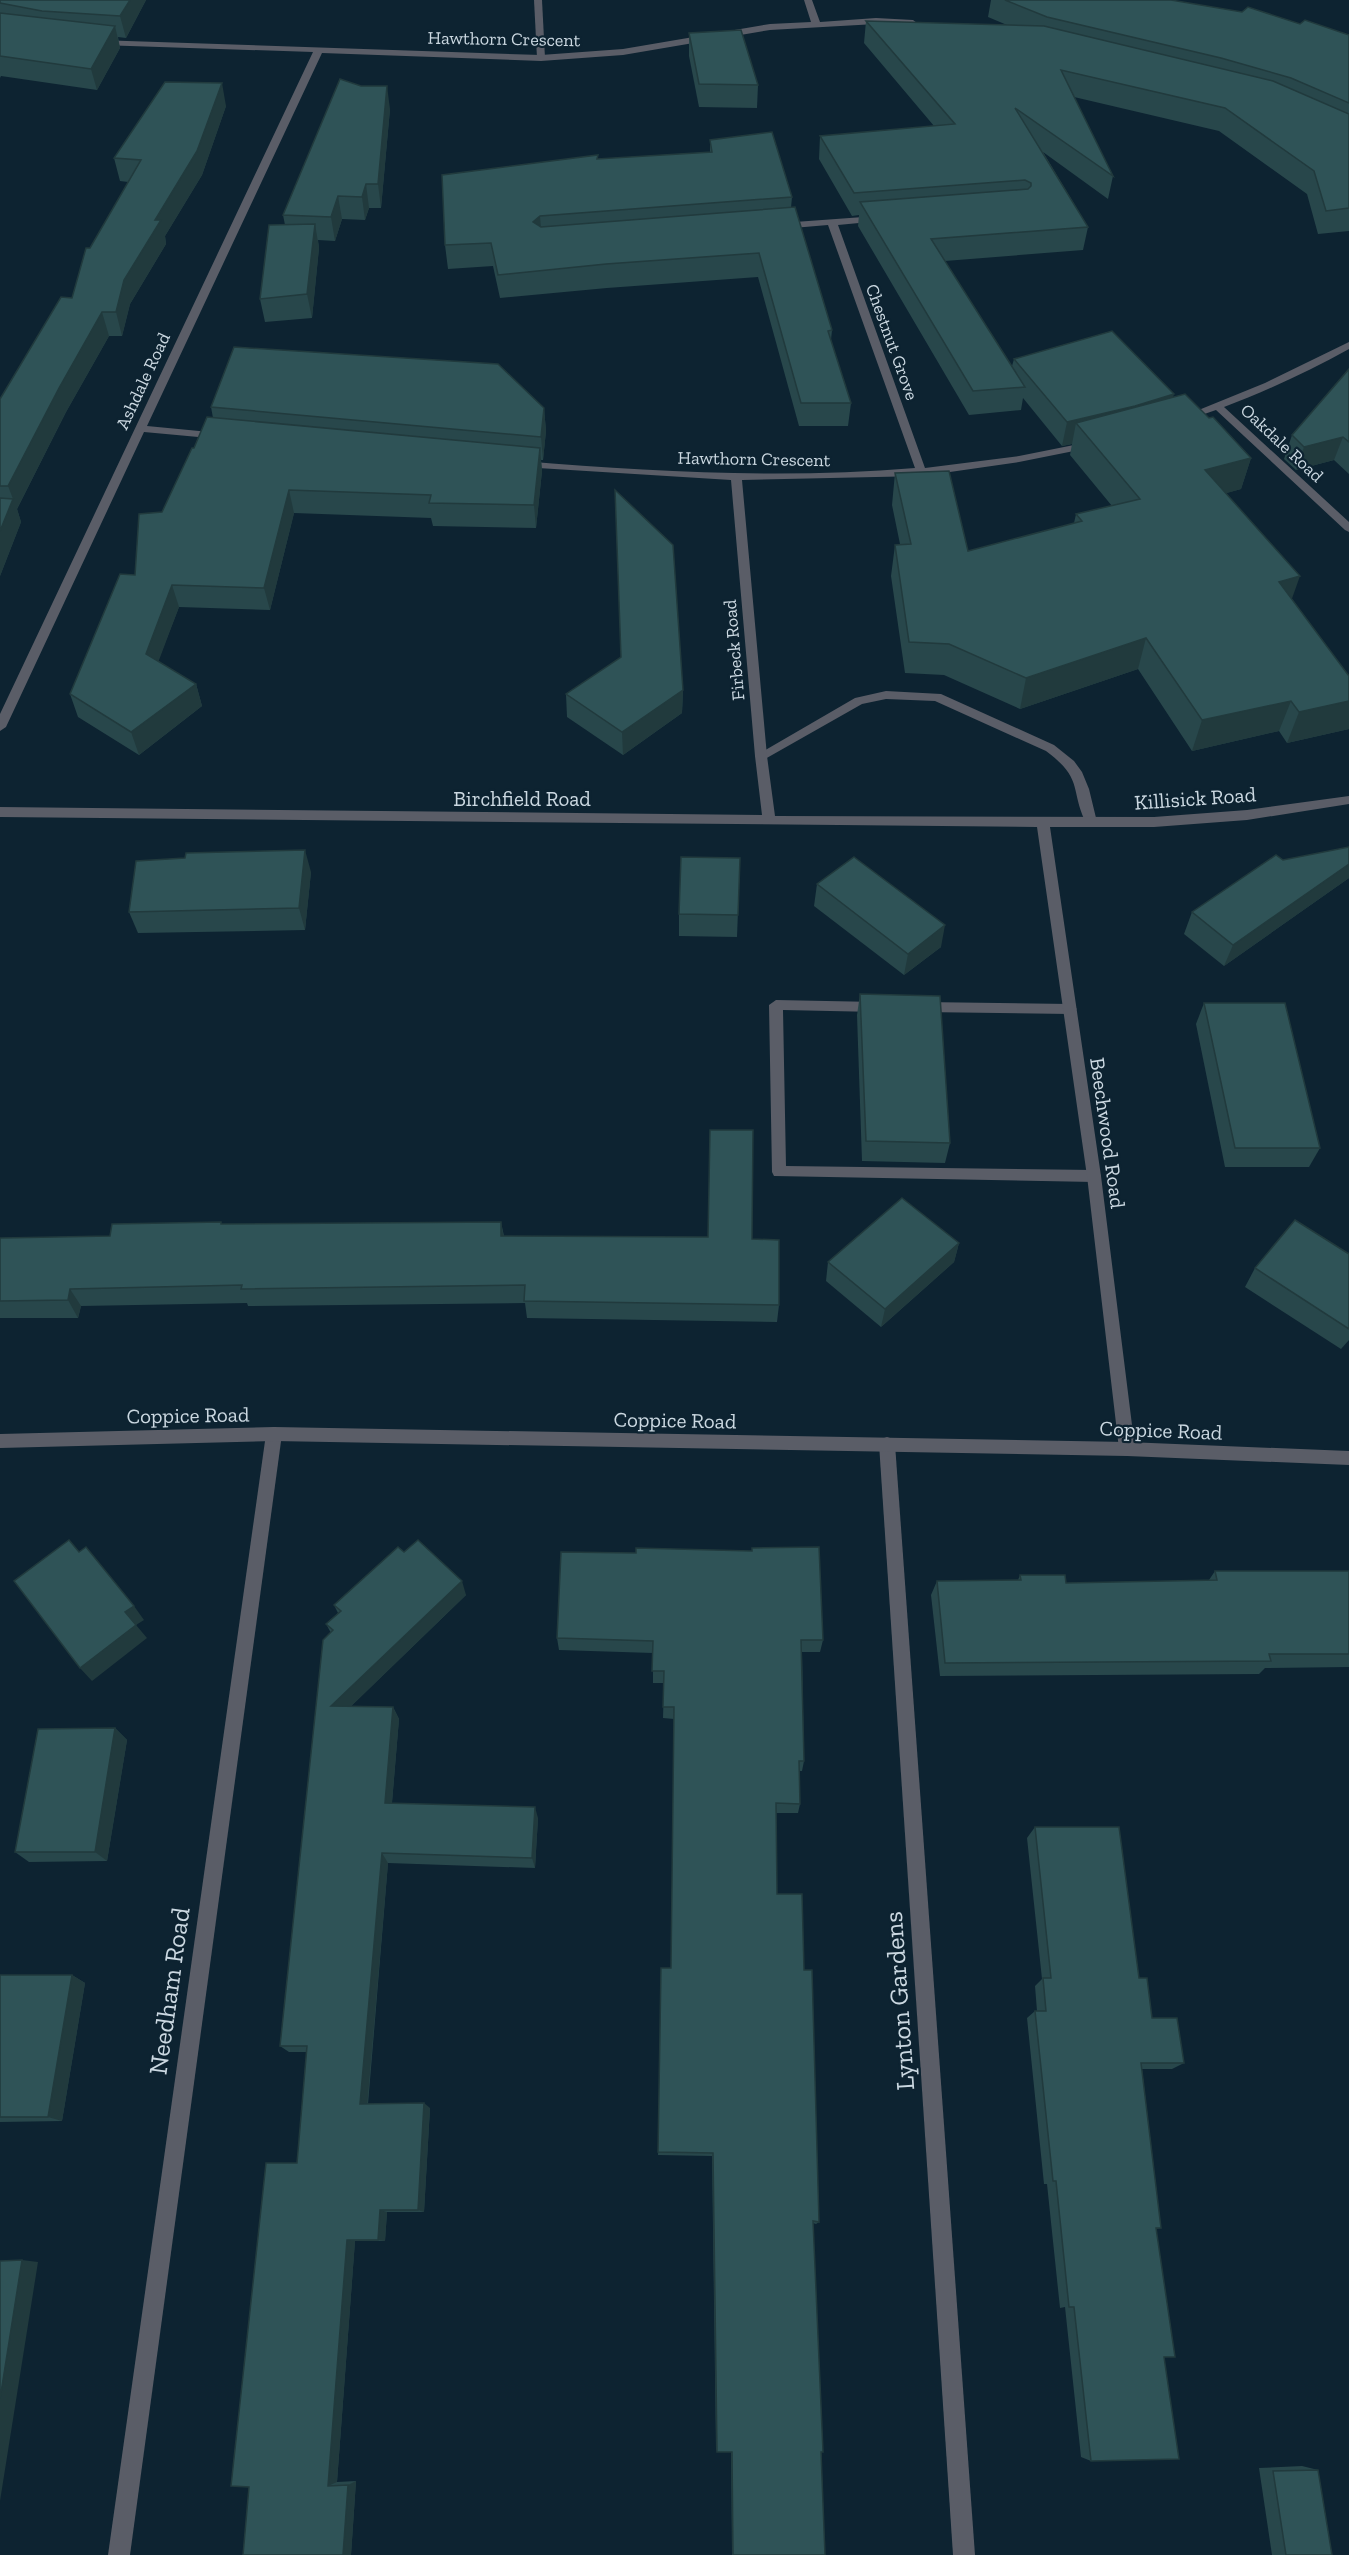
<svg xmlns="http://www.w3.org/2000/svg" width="1349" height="2555" font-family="'Zilla Slab',serif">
<rect width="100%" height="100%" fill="#0d2331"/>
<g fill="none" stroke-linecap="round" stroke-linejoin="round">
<g fill="#5a5d67" fill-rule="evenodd">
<path d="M534 0H542L545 58 541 61 537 58Z"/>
<path d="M886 691 941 694 1054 745 1074 761 1082 772 1089 789 1097 822 1095 825H1087C1069 790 1085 780 1046 751L935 701 886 699 862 704 765 759H757L755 756 855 698Z"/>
<path d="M776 1000 877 1002 884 1007 877 1012 783 1010 786 1166 1094 1170 1099 1172 1101 1176 1099 1180 1094 1182 774 1176 772 1172 769 1005Z"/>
<path d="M922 1002 1070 1004 1077 1009 1070 1014 922 1012 915 1007Z"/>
</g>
<g fill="#5a5d67" fill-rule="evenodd">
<path d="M804 0H812L820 22 876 18 913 20 917 23 913 26 876 24 770 30 623 55 541 61 322 53 147 426 220 433 225 436 220 439 144 432 6 727 0 731V714L313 52 100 45 97 44V40L541 55 623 49 770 24 811 22Z"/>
<path d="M877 216 882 219 880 221 838 225 925 468 1019 456 1089 442 1094 445 1089 448 1019 462 922 476 742 480 767 756 775 816 1154 817 1247 810 1349 796V804L1247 820 1154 827H1050L1101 1176 1135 1449 1133 1454 1127 1456 1121 1454 1119 1449 1087 1176 1037 827 0 817V807L762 815 755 756 731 480 522 467 517 464 522 461C653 472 784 479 915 468L828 225 781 229 776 226 781 223Z"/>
<path d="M1349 342V349C1309 371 1267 391 1224 407L1349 522V532L1345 530 1216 410 1184 421 1179 418 1265 383Z"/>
<path d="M274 1427 280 1429 282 1434 130 2555H108L266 1434 268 1429Z"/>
<path d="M887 1437 893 1439 895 1444 975 2555H953L879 1444 881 1439Z"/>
</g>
<path fill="#5a5d67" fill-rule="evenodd" d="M274 1427 1127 1442 1349 1451V1465L1127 1456 274 1441 0 1448V1434Z"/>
</g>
<g fill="#28474b">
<path d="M0 0H146L126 38 118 37 120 48 97 90 1 76 0 78Z"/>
<path d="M991 0H1171L1300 24 1349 35V231L1318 234 1307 194 1219 131 1074 97 1113 176 1108 199 1043 152 1088 227 1083 250 945 261 1012 366 1014 359 1173 397 1209 418 1251 458 1241 489 1226 493 1292 599 1349 676V729L1287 743 1279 731 1192 751 1138 669 1020 709 944 675 905 673 891 576 895 545 900 544 892 505 895 473 968 551 1074 523 1076 514 1112 506 1070 455 1072 444 1062 446 1023 398 1021 410 969 415 858 226 859 215 852 216 819 159 820 136 934 126 864 43 866 21 1007 25 988 17Z"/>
<path d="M689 33 758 85 757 108 699 107 689 56Z"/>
<path d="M226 106 202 175 165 236 166 244 130 304 122 336H109L66 412 17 509 21 522 0 576V399L72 298 90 248 128 182 120 181 114 158Z"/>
<path d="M390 109 381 208H369L365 220 342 219 335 241 318 240 319 248 312 318 265 322 260 299 285 225 283 215Z"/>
<path d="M710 140 792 197 791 208 832 330 831 340 851 403 848 426H799L758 277 607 288 500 298 493 266 448 269 445 245 598 155V159L710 152Z"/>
<path d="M1349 369V474L1334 460 1296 470 1284 459 1292 435Z"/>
<path d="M211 407 544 408 546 431 543 460H541L542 471 536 528 433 526 431 518 294 513 270 610 179 607 158 661 196 684 202 706 139 755 78 717 70 694 135 575 162 512 213 418Z"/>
<path d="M683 690 682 713 623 755 567 717 566 694Z"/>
<path d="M1349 847V878L1224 966 1184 934 1192 912 1283 860Z"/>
<path d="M740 858 737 937 679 936V914Z"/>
<path d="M311 872 305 930 138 933 129 912Z"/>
<path d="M817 884 941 947 904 975 814 906Z"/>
<path d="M860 994 950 1143 945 1163 862 1161 857 1015Z"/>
<path d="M1204 1003 1320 1148 1309 1167H1225L1196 1024Z"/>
<path d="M501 1222 504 1236 752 1239 779 1305 777 1322 527 1318 525 1303 248 1306 247 1303 81 1306 78 1318H0V1238L110 1236 222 1224Z"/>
<path d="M959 1243 954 1262 881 1327 826 1281 828 1262Z"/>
<path d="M1349 1254V1340L1341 1349 1245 1287 1255 1268Z"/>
<path d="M404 1552 466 1595 350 1707H393L399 1719 392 1803 538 1818 535 1868 388 1863 368 2104 430 2108 424 2212H387L385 2241H355L337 2482 356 2481 351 2555H243L297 2163 307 2052H289L280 2046 331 1633 326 1624 338 1613 334 1605Z"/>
<path d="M1215 1571H1349V1667L1265 1668 1259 1674 940 1676 931 1595 937 1581 1018 1580 1020 1575 1066 1583 1186 1581 1209 1580Z"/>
<path d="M557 1638 823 1640 820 1652H802L804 1761 802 1771H799L800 1804 798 1813H776L777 1894 804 1970 819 2222 816 2224 813 2223 825 2555H732L731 2452H717L716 2449 712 2156 658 2155 671 1968 674 1719 663 1718 664 1683H653V1653L559 1650Z"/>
<path d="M115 1728 127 1740 107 1861 29 1862 15 1852Z"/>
<path d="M1035 1827 1139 1978 1152 2018 1184 2063 1172 2069H1142L1161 2228 1156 2229 1164 2357 1091 2461 1081 2457 1065 2307 1060 2308 1047 2184H1044L1027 2018 1035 2011H1037L1035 1986 1042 1979 1027 1838Z"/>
<path d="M0 1975H72L85 1983 62 2121 0 2122Z"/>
<path d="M1302 2466 1318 2470 1332 2555H1272L1259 2468Z"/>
</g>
<g fill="#213a3d">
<path d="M130 0H146L126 38 120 16Z"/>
<path d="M115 26 120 48 97 90 91 69Z"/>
<path d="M222 83 226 106 202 175 165 236 166 244 130 304 122 336 116 312 124 280 155 220Z"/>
<path d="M387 86 390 109 381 208 378 184Z"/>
<path d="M366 184 369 208 365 220 362 197Z"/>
<path d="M338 196 342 219 335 241 331 217Z"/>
<path d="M540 216 542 240 533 222Z"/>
<path d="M315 224 319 248 312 318 307 294Z"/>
<path d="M102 312 109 336 66 412 17 509 21 522 0 576V531L13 499 8 486 59 388Z"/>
<path d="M1174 394 1168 417 1076 423 1072 444 1062 446 1067 422Z"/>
<path d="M544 408 546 431 543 460 541 437Z"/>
<path d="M1343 437 1334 460 1296 470 1304 447Z"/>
<path d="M540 448 542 471 536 528 534 505Z"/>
<path d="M1251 458 1241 489 1196 502 1205 470Z"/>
<path d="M289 490 294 513 270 610 264 588Z"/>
<path d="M1300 576 1289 607 1279 582Z"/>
<path d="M172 585 179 607 153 676 146 654Z"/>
<path d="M1146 638 1138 669 1020 709 1026 678Z"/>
<path d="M196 684 202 706 139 755 131 732Z"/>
<path d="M683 690 682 713 623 755 622 732Z"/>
<path d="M1291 701 1279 731 1192 751 1202 720Z"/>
<path d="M1349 701V729L1287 743 1299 712Z"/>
<path d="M305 850 311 872 305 930 299 908Z"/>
<path d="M1349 864V878L1224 966 1233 945Z"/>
<path d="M945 925 941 947 904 975 908 954Z"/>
<path d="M501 1222 504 1240 501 1236Z"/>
<path d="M959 1243 954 1262 881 1327 885 1309Z"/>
<path d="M70 1289 81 1306 78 1318 68 1300Z"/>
<path d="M462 1581 466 1595 338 1719 331 1706Z"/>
<path d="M134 1606 144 1620 136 1625 147 1638 92 1681 80 1668 125 1612Z"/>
<path d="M393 1707 399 1719 391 1813 385 1803Z"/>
<path d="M115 1728 127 1740 107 1861 95 1852Z"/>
<path d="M535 1807 538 1818 535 1868 532 1858Z"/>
<path d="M382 1853 388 1863 367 2108 360 2104Z"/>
<path d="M72 1975 85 1983 62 2121 48 2117Z"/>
<path d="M424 2103 430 2108 424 2212 418 2210Z"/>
<path d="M380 2210 387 2212 385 2241 378 2240Z"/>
<path d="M347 2240 355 2241 337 2482 328 2486Z"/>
<path d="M22 2260 38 2262 0 2501V2399Z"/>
<path d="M356 2481 351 2555H343L348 2485Z"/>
</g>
<g fill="#2f5357" stroke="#213a3d" stroke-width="1.5">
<path d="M0 0H130L120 16 42 11 0 3Z"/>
<path d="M1005 0H1171L1242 12 1248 7 1300 24 1305 20 1349 35V103L1291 78 1221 58 1047 17Z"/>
<path d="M0 13 115 26 91 69 0 56Z"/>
<path d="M866 21 1044 26 1273 81 1349 114V208L1326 211 1314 171 1225 108 1061 70 1113 176 1015 108 1088 227 931 239 1025 387 973 391 860 202 1028 189 1031 186V183L1025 180 854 193 820 136 955 124Z"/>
<path d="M741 30 758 85 699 84 689 33Z"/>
<path d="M340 79 361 86H387L378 184H366L362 197 338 196 331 217 283 215Z"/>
<path d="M165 82 222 83 197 151 155 220H161L124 280 116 312H102L59 388 8 486H0V399L61 297 72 298 86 248H90L141 160 114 158Z"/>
<path d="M772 132 792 197 540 216 533 222 541 227 795 207 832 330 828 331 851 403H801L759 253 606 264 498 275 491 243 445 245 442 175 598 155 597 159 712 152 710 140Z"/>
<path d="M315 224 307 294 260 299 269 225Z"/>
<path d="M1112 331 1174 394 1135 406 1067 422 1014 359Z"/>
<path d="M234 347 498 364 544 408 541 437 211 407Z"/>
<path d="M1349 369V442L1343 437 1304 447 1292 435Z"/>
<path d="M1185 394 1209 418 1213 417 1251 458 1205 470 1300 576 1279 582 1349 676V701L1299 712 1291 701 1202 720 1146 638 1026 678 949 644 909 642 895 545 911 544 895 473 949 471 968 551 1082 521 1076 514 1140 499 1076 423Z"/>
<path d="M207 417 540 448 534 505 429 503 431 495 289 490 264 588 172 585 146 654 196 684 131 732 70 694 120 574 135 575 139 514 162 512 192 448H194Z"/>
<path d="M615 490 673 545 683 690 622 732 566 694 621 657Z"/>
<path d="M0 498 13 499 0 531Z"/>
<path d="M1349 847V864L1233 945 1192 912 1276 855 1283 860Z"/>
<path d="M305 850 299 908 129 912 136 861 185 858 186 853Z"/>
<path d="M681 857 740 858 738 915 679 914Z"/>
<path d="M854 857 945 925 908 954 817 884Z"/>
<path d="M860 994 940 996 950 1143 866 1141Z"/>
<path d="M1204 1003H1285L1320 1148H1235Z"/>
<path d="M710 1130H753L752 1239 779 1240V1305L524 1301 525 1285 241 1289 242 1285 70 1289 68 1300 0 1301V1238L110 1236 112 1224 221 1222V1224L501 1222V1236L708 1237Z"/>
<path d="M902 1198 959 1243 885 1309 828 1262Z"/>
<path d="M1295 1220 1349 1254V1329L1255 1268Z"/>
<path d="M69 1540 79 1552 86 1547 134 1606 125 1612 136 1625 80 1668 14 1581Z"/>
<path d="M418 1540 462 1581 331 1706 393 1707 385 1803 535 1807 532 1858 382 1853 360 2104 424 2103 418 2210H380L378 2240H347L328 2486 348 2485 343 2555H243L249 2487 231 2486 266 2163H297L307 2046H280L323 1640 333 1630 326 1624 341 1611 334 1605 398 1547 404 1552Z"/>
<path d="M819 1547 823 1640H801L804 1761H799L800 1804 776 1803 777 1894H802L804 1970H812L819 2222 813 2221 823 2452H821L825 2555H733L732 2452H717L713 2153 658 2152 661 1968H671L674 1707H663L664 1671H652L653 1641 557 1638 561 1552 636 1553V1548L752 1551V1548Z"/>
<path d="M1215 1571H1349V1654H1269L1271 1661 945 1663 937 1581 1021 1580 1020 1575H1065L1066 1583 1217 1580Z"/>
<path d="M115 1728 95 1852H15L38 1729Z"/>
<path d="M1035 1827H1119L1139 1978H1147L1152 2018H1177L1184 2063H1141L1161 2228H1156L1175 2357H1164L1179 2459 1091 2461 1074 2307H1069L1056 2181H1053L1035 2011H1046L1043 1978H1051Z"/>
<path d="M0 1975H72L48 2117H0Z"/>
<path d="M22 2260 0 2399V2261Z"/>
<path d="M1318 2470 1332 2555H1286L1273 2471Z"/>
</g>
<g text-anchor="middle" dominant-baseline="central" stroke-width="4.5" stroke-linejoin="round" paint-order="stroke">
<g font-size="18" fill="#cbd8e1" stroke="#0d2331">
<text transform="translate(504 39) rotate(1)">Hawthorn Crescent</text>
<text transform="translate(892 342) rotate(70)">Chestnut Grove</text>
<text transform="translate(143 381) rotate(-65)">Ashdale Road</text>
<text transform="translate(1282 443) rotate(43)">Oakdale Road</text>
<text transform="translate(754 459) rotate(1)">Hawthorn Crescent</text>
<text transform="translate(734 650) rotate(-95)">Firbeck Road</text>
</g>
<g font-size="21" fill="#cbd8e1" stroke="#0d2331">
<text x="522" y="798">Birchfield Road</text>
<text transform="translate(1195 798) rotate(-4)">Killisick Road</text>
<text transform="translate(1108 1133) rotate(82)">Beechwood Road</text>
<text transform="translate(188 1415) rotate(-1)">Coppice Road</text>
<text transform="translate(675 1420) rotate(1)">Coppice Road</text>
<text transform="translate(1161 1430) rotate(2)">Coppice Road</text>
</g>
<g font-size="26" fill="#cbd8e1" stroke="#0d2331">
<text transform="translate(169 1991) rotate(-82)">Needham Road</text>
<text transform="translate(899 2001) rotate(-94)">Lynton Gardens</text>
</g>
</g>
</svg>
